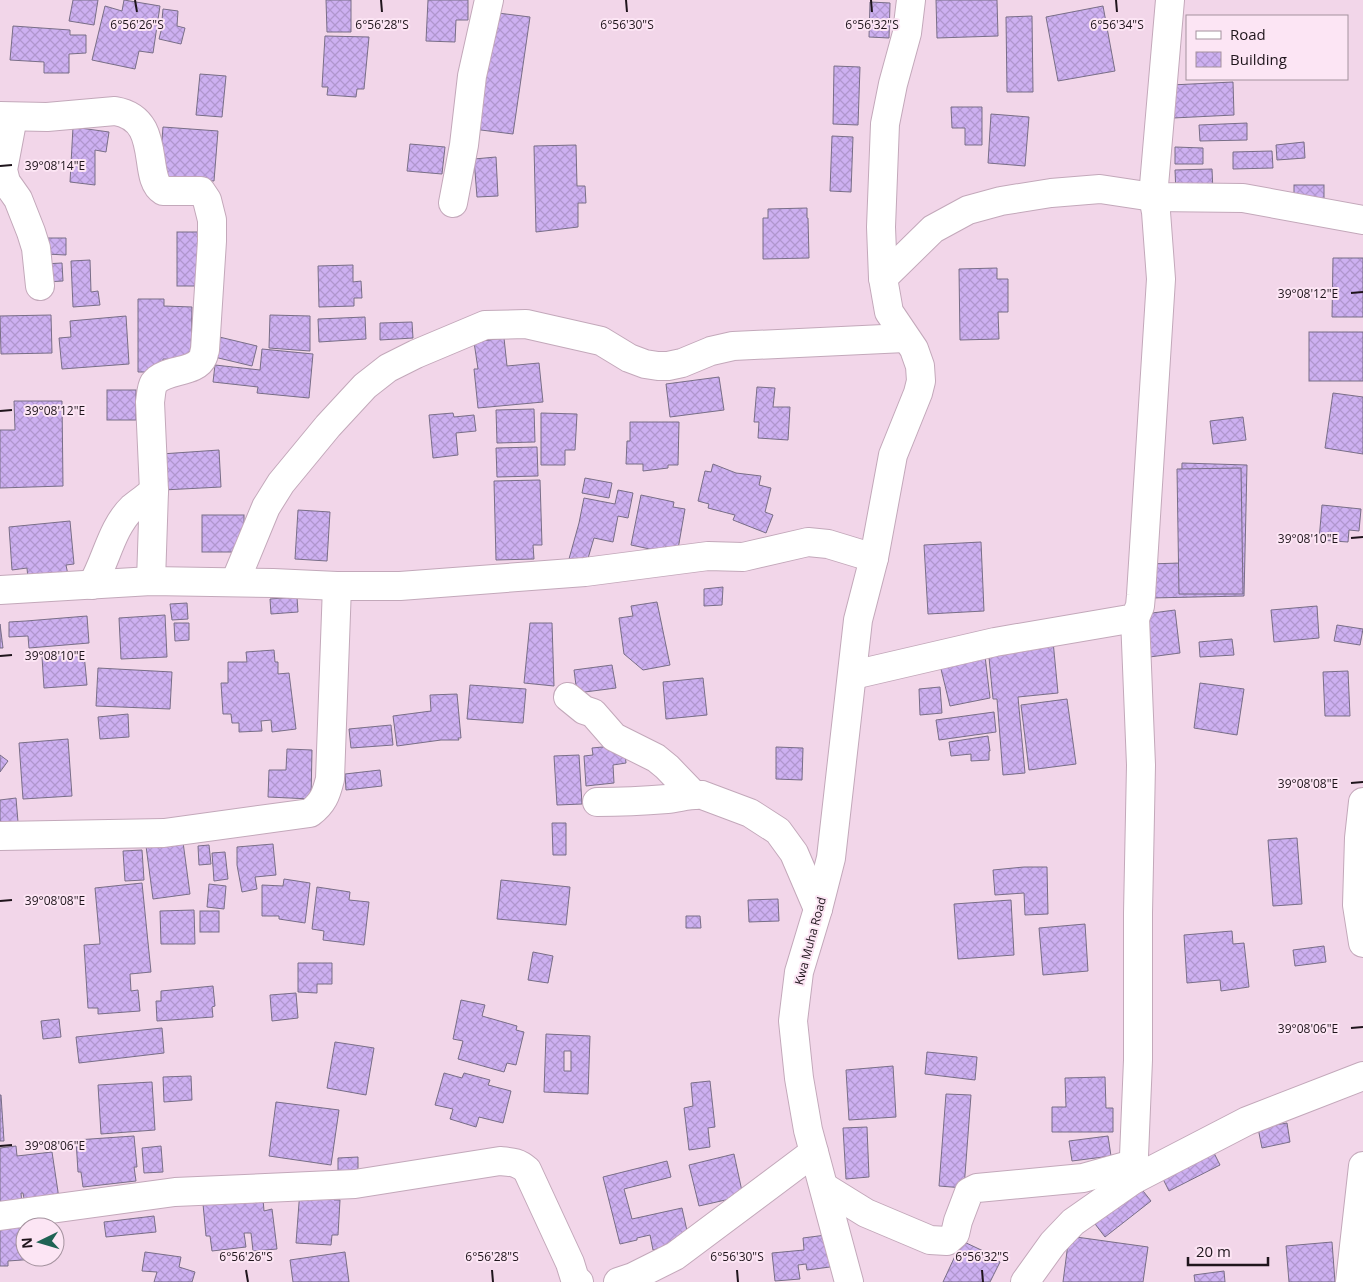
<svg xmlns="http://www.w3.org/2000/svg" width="1363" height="1282" font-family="'Open Sans',sans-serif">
<defs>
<pattern id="building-cross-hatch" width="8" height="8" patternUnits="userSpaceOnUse" patternTransform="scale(1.25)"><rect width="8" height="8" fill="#cdb0f1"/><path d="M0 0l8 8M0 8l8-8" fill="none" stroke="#b096ce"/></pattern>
</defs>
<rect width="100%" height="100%" fill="#f2d6e9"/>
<g fill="url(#building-cross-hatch)" stroke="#796e87" fill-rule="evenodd">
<path d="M73 0H98L94 25 69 21Z"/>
<path d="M124 0 160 6 153 53 139 51 135 69 92 60 105 6 122 11Z"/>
<path d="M326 0H351V32H327Z"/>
<path d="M428 0H468V20H456L455 42 426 41Z"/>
<path d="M936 0H997L998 36 937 38Z"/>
<path d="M870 2 890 3 889 38 869 37Z"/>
<path d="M1103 6 1115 71 1058 81 1046 17Z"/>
<path d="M163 9 178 11 177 26 185 28 181 44 159 39 161 31Z"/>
<path d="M490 12 530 17 513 134 473 129Z"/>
<path d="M1032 16 1033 92H1007L1006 17Z"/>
<path d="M13 26 70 30V35H86V53L69 54V73H44V62L10 60Z"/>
<path d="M325 36 369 37 364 89H357L356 97 327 95 328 87H322Z"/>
<path d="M834 66 860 67 858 125 833 124Z"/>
<path d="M200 74 226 76 222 117 196 115Z"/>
<path d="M1233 82 1234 115 1173 118 1171 85Z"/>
<path d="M951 107H982V145H965V128H952Z"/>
<path d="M991 114 1029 117 1025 166 988 163Z"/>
<path d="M1247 123V140L1200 141 1199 125Z"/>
<path d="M73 127 109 132 106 152 95 150V185L70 182Z"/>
<path d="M163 127 218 131 214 181 159 177Z"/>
<path d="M832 136 853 137 851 192 830 191Z"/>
<path d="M1304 142 1305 158 1277 160 1276 145Z"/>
<path d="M410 144 445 147 442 174 407 171Z"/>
<path d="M576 145 577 186H585L586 203H578V227L536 232 534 146Z"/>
<path d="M1175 147 1203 148V164H1175Z"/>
<path d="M1272 151 1273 168 1233 169V152Z"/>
<path d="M496 157 498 196 477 197 474 159Z"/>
<path d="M1212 169 1213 192 1176 193 1175 170Z"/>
<rect x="1294" y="185" width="30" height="20"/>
<path d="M807 208V218H808L809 258 763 259V218H768V209Z"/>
<rect x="177" y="232" width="27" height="54"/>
<path d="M46 238H66V255L46 254Z"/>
<path d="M1333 258H1363V317H1332Z"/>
<path d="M90 260 91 292 98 291 100 305 73 307 71 261Z"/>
<path d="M62 263 63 281 44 282 43 264Z"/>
<path d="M353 265V282L361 281 362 298H354V306L319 307 318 266Z"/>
<path d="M997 268V279H1008V312H998L999 339 960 340 959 269Z"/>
<path d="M138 299H164V306L192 307 191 360 163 359V372H138Z"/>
<path d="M51 315 52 353 1 354 0 316Z"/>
<path d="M270 315 310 316V351L269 348Z"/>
<path d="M126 316 129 364 62 369 59 338 71 337 70 321Z"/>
<path d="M365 317 366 339 319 342 318 319Z"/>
<path d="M412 322 413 338 380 340V323Z"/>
<rect x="1309" y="332" width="54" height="49"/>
<path d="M211 335 257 346 252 366 206 355Z"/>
<path d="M504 338 507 366 539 363 543 402 478 408 474 369H478L474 342Z"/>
<path d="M262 349 313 354 309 398 257 393 258 387 213 382 215 365 260 370Z"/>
<path d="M719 377 724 410 670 417 666 384Z"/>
<path d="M757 387 775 388 773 407H790L788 440 758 438 759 422H754Z"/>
<rect x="107" y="390" width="29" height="30"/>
<path d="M1333 393 1363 397V454L1325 448Z"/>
<path d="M14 401H62L63 486 0 488V430H15Z"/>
<path d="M534 409 535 442 497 443 496 410Z"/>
<path d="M453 413 454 417 474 415 476 431 456 433 458 455 433 458 429 415Z"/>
<path d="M541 413 577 414 575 450H565V465H541Z"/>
<path d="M1243 417 1246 440 1213 444 1210 421Z"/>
<path d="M630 422H679L678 465H668V468L643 471V464H626L627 441H630Z"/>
<path d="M537 447 538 476 497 477 496 448Z"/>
<path d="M219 450 221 487 163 490 161 454Z"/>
<path d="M1182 463 1247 465 1244 596 1150 598 1149 564 1180 563Z"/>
<path d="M713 464 736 473 761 476 759 485 771 488 765 512 773 515 766 533 733 520 735 515 708 508 709 504 698 501 705 471 711 472Z"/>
<path d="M1241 468 1243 594H1179L1177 469Z"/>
<path d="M585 478 612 483 609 498 582 493Z"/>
<path d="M540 480 542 545H533L534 559 496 560 494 481Z"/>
<path d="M618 490 633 493 628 518 618 516 613 542 594 538 586 565 569 559 579 523 584 498 615 504Z"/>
<path d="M641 495 674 502 673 507 685 509 678 549 665 547 664 552 631 545Z"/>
<path d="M1322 505 1361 509 1359 531 1349 530 1348 542 1319 540Z"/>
<path d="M298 510 330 512 327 561 295 559Z"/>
<rect x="202" y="515" width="42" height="37"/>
<path d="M70 521 74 564 66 565 68 575 28 579 27 568 12 570 9 527Z"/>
<path d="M981 542 984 611 928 614 924 545Z"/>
<path d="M723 587 722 605 704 606V589Z"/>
<path d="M297 597 298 612 271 614 270 599Z"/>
<path d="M657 602 670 665 643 670 624 654 619 618 633 616 631 606Z"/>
<path d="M187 603 188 619 172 620 170 604Z"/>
<path d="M1317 606 1319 638 1274 642 1271 610Z"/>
<path d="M1175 610 1180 653 1142 658 1137 615Z"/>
<path d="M165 615 167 657 121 659 119 618Z"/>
<path d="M87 616 89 643 29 648 28 636 9 637V622L26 621Z"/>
<path d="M174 623H189V640L175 641Z"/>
<path d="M530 623H552L554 686 524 683Z"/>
<path d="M0 624 3 648H0Z"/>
<path d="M1337 625 1363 629 1360 645 1334 641Z"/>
<path d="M1232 639 1234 655 1200 657 1199 642Z"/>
<path d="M1053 641 1058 693 1018 697 1025 773 1003 775 997 699H993L988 647Z"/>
<path d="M274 650 275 662H278V674L289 673 296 729 272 732 271 720 261 721 262 731 239 732V723H232L231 714H223L221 683H228V662H247L246 652Z"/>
<path d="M84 654 87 685 44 688 42 657Z"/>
<path d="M985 656 990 698 950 706 940 665Z"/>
<path d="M612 665 616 688 577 693 574 670Z"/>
<path d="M98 668 172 672 170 709 96 706Z"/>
<path d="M1348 671 1350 716H1325L1323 672Z"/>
<path d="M703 678 707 715 666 719 663 682Z"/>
<path d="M1200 683 1244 689 1237 735 1194 728Z"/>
<path d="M470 685 526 689 523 723 467 719Z"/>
<path d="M940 687 942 713 920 715 919 689Z"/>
<path d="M457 694 461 738H458L459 740H441L397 746 393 716 431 711 430 695Z"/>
<path d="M1067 699 1076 764 1029 770 1021 705Z"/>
<path d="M994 712 996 732 939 740 936 720Z"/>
<path d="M128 714 129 737 100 739 98 717Z"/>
<path d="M391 725 393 745 351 748 349 729Z"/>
<path d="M988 736 990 751H989V760L971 761V754L951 756 949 742Z"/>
<path d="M68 739 72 796 23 799 19 743Z"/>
<path d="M624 745 626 763 613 765 614 783 586 786 584 756 593 755 592 748Z"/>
<path d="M776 747 803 748 802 780 776 779Z"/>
<path d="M287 749 312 750 311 799 268 797 269 770H286Z"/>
<path d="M0 755 8 761 0 772Z"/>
<path d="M579 755 582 804 557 805 554 756Z"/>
<path d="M380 770 382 786 346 790 345 774Z"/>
<path d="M16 798 18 822 0 824V800Z"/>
<path d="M552 823H566V855H553Z"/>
<path d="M1297 838 1302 904 1273 906 1268 840Z"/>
<path d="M183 842 190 894 153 899 146 846Z"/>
<path d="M273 844 276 875 255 877 257 889 242 892 237 865V847Z"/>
<path d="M209 845 211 864 199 865 198 846Z"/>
<path d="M142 850 144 880 125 881 123 851Z"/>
<path d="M225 852 228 879 214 881 212 853Z"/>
<path d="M1024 867H1047L1048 914 1025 915 1024 893 995 895 993 870Z"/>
<path d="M284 879 310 883 305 923 279 919V916H262V885L283 886Z"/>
<path d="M501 880 570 887 566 925 497 919Z"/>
<path d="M142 883 151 972 130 974 131 991 138 990 140 1011 98 1014V1008H88L84 945 100 944 95 888Z"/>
<path d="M209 884 226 886 224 909 207 907Z"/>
<path d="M317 887 350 892 349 900 369 902 364 945 323 940 324 931 312 929Z"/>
<path d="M778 899 779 921 749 922 748 900Z"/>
<path d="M1011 900 1014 955 958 959 954 904Z"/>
<path d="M194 910 195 944H161L160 911Z"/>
<rect x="200" y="911" width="19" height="21"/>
<path d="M686 916H700L701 928H686Z"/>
<path d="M1085 924 1088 971 1043 975 1039 928Z"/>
<path d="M1232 931 1233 944 1244 943 1249 987 1221 991 1220 980 1187 983 1184 935Z"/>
<path d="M1324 946 1326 962 1295 966 1293 950Z"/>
<path d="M533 952 553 956 548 983 528 980Z"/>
<path d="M298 963H332V984H317V993L298 992Z"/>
<path d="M213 986 215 1006 212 1007 213 1017 157 1021 156 1001H161V991Z"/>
<path d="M296 993 298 1018 272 1021 270 995Z"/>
<path d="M461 1000 485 1005 482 1016 517 1026 516 1030 524 1032 516 1065 507 1063 504 1072 458 1059 463 1041 453 1039Z"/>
<path d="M59 1019 61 1037 43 1039 41 1021Z"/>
<path d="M162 1028 164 1053 79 1063 76 1037Z"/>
<path d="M546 1034 590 1036 588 1094 544 1092ZM564 1051H571V1071H564Z"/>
<path d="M335 1042 374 1048 366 1095 327 1088Z"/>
<path d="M927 1052 977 1057 975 1080 925 1074Z"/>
<path d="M893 1066 896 1117 849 1120 846 1070Z"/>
<path d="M444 1073 462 1078 464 1073 490 1080 488 1085 511 1091 503 1123 479 1117 476 1127 450 1119 453 1109 435 1105Z"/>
<path d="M191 1076 192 1100 164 1102 163 1077Z"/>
<path d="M1105 1077 1106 1108H1113V1132H1052V1107H1066L1065 1078Z"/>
<path d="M710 1081 715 1127 708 1128 710 1147 689 1150 684 1108 693 1106 691 1083Z"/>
<path d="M152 1082 155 1130 101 1134 98 1085Z"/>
<path d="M946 1094 971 1095 964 1188 939 1186Z"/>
<path d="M0 1095H1L4 1141H0Z"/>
<path d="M276 1102 339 1110 331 1165 269 1156Z"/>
<path d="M1287 1123 1290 1142 1262 1148 1258 1128Z"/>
<path d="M867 1127 869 1177 846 1179 843 1128Z"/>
<path d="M134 1136 137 1167H134L136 1181 83 1187 81 1172H78L76 1140Z"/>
<path d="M1108 1136 1111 1156 1072 1161 1069 1141Z"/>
<path d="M1209 1143 1220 1165 1169 1191 1158 1169Z"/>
<path d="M16 1146 17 1156 52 1152 60 1205 26 1211 23 1193H21L22 1205 0 1208V1148Z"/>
<path d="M161 1146 163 1172 144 1173 142 1148Z"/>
<path d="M734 1154 743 1196 699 1206 689 1165Z"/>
<path d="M358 1157V1174H338V1158Z"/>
<path d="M667 1161 671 1177 624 1189 632 1219 682 1208 689 1240 653 1250 650 1235 637 1238V1240L620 1244 603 1177Z"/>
<path d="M1136 1182 1151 1201 1105 1237 1089 1216Z"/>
<path d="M300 1190 334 1192V1200H340L338 1235H332L331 1245 296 1243Z"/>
<path d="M263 1199 264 1211 272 1209 277 1249 253 1251 251 1233H244L246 1247 212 1251 210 1236H206L203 1204Z"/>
<path d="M154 1216 156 1232 106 1237 104 1222Z"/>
<path d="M0 1219 33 1221V1227H25V1257H36V1259L8 1261V1266H0Z"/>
<path d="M826 1235 830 1267 807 1270 806 1264 798 1265 800 1279 775 1281 772 1253 804 1250 803 1238Z"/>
<path d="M1069 1236 1148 1247 1143 1282H1063Z"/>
<path d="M962 1241 994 1256 992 1258 1000 1262 990 1282H943Z"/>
<path d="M1332 1242 1335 1282H1289L1286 1246Z"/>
<path d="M145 1252 181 1257 179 1267 195 1272 192 1282H154L157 1272 142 1271Z"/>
<path d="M345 1252 349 1282H293L290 1260Z"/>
<path d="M1224 1271 1225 1282H1195L1194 1275Z"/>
</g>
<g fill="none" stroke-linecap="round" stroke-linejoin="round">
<g stroke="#c3a8ba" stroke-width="30">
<g id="minor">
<path d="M0 116 47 117 115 111C164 119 141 178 163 191H201L207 200 212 220V241L205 350C204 352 204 355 203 357 196 374 165 368 154 383 151 388 151 396 150 402L154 491 151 581"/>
<path d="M13 117 3 170 6 182 18 199 31 232 36 248 40 286"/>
<path d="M453 203 464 145 472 76 489 0"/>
<path d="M883 278 933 229 968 210 1001 201 1051 193 1100 189 1153 197 1243 198 1363 220"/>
<path d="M235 582 266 507 281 483 328 426 365 386 388 368 416 354 485 325 526 324 601 341 629 358 645 364 658 366H668L682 363 711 351 733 346 905 338"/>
<path d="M92 585C106 561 112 527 132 508 139 502 147 497 154 491"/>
<path d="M0 590 151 581 273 583 337 586H400L585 572 708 556 743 557 808 542 828 544 874 558"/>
<path d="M853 675 995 642 1135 618 1140 606 1141 595 1161 279 1156 212 1153 197 1170 0"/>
<path d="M568 697 584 710 593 713 614 737 656 758 667 767 694 795"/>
<path d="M597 802C620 802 643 801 667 799 679 798 690 794 702 795L750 813 778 831 794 853 818 909"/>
<path d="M1363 802 1359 838 1357 905 1363 943"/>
<path d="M0 836 164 833 310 813C323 803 326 795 330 779L337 586"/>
<path d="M1133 1180 1138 1060V913L1141 765 1135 618"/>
<path d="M824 1187 866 1213 930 1240 947 1241 955 1234 958 1221 969 1192 977 1188 1083 1178 1133 1164"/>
<path d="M0 1216 175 1192 355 1184 500 1161C512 1162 518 1162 527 1170L570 1263 575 1279 579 1282"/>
<path d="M618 1282 633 1277 675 1256 814 1152"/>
<path d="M849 1282 808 1130 799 1078 793 1021 799 972 818 909 831 858 858 620 874 558 893 455 918 393 921 381 920 366 914 349 889 312 883 278 881 227 885 124 893 84 907 33 911 0"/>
<path d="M1025 1282 1053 1243 1073 1222 1133 1180 1247 1121 1363 1076"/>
<path d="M1350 1282 1363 1166"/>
</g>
</g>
<use href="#minor" stroke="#fff" stroke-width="28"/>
</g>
<path fill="none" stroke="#1f151c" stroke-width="2" d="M135 0 137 12M381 0 382 12M626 0 627 12M871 0 872 12M1116 0 1117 12M0 166 12 165M1351 293 1363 292M0 411 12 410M1351 538 1363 537M0 656 12 655M1351 783 1363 782M0 901 12 900M1351 1028 1363 1027M0 1146 12 1145M246 1270 248 1282M492 1270 493 1282M737 1270 738 1282M982 1270 983 1282"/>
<g text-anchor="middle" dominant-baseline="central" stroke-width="4" stroke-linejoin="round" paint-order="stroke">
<g font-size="12" fill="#1f151c" stroke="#fce5f4">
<text transform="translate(810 941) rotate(-75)">Kwa Muha Road</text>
</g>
</g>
<g font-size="12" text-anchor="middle" fill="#1f151c" stroke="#fce5f4" stroke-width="4" stroke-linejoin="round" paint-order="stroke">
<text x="137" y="29">6°56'26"S</text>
<text x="382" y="29">6°56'28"S</text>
<text x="627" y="29">6°56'30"S</text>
<text x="872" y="29">6°56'32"S</text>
<text x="1117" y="29">6°56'34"S</text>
<text x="55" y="170">39°08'14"E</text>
<text x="1308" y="298">39°08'12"E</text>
<text x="55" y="415">39°08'12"E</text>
<text x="1308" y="543">39°08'10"E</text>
<text x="55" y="660">39°08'10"E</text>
<text x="1308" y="788">39°08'08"E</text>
<text x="55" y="905">39°08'08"E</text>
<text x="1308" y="1033">39°08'06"E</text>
<text x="55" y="1150">39°08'06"E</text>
<text x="246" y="1261">6°56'26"S</text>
<text x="492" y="1261">6°56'28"S</text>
<text x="737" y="1261">6°56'30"S</text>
<text x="982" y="1261">6°56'32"S</text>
</g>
<rect x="1186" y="15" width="162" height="65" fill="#fce5f4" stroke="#a4929e"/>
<rect x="1196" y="31" width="25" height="8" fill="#ffffff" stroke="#a4929e"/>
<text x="1230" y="40" font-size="15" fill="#1f151c">Road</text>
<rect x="1196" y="52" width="25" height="15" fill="url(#building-cross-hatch)" stroke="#a4929e"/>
<text x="1230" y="65" font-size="15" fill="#1f151c">Building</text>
<g transform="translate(40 1242) rotate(265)"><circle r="24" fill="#fce5f4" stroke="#a4929e"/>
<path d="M0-4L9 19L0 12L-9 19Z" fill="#1f6354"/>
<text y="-8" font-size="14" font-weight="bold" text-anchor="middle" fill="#1f151c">N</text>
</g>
<path d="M1188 1257v8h80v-8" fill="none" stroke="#1f151c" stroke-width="2.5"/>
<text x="1196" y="1257" font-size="15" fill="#1f151c" stroke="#fce5f4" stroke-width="4" paint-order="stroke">20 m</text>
</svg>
